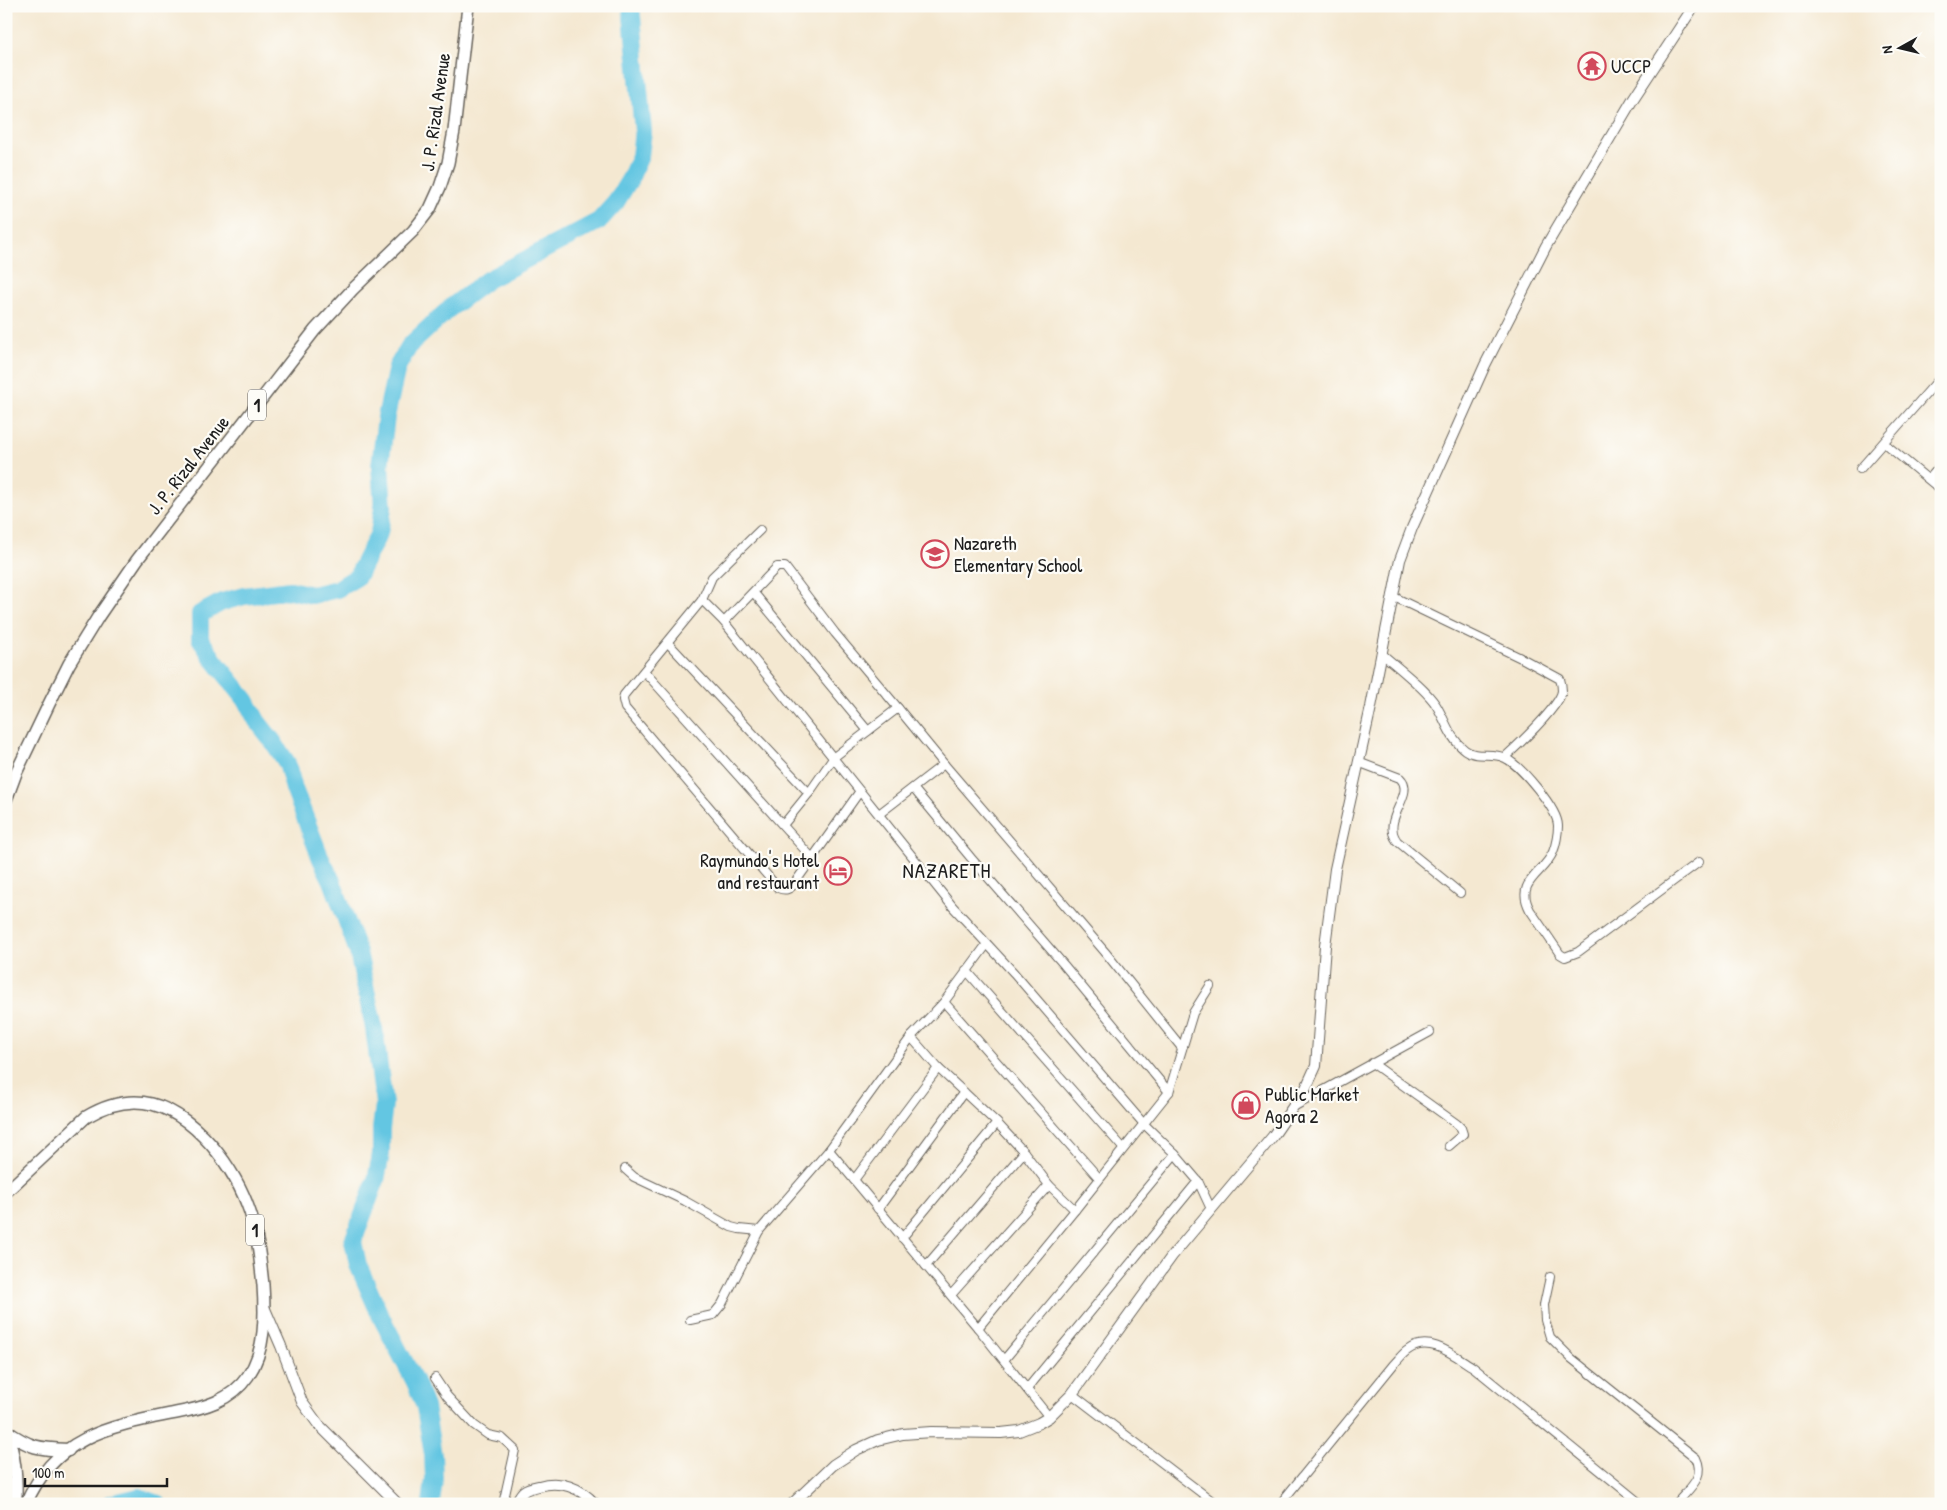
<svg xmlns="http://www.w3.org/2000/svg" width="1947" height="1510" font-family="'Patrick Hand',sans-serif">
<rect width="100%" height="100%" fill="#fdfcf7"/>
<filter id="ink" filterUnits="userSpaceOnUse"><feTurbulence type="fractalNoise" baseFrequency=".02" numOctaves="2"/><feDisplacementMap in="SourceGraphic" scale="10" xChannelSelector="R" yChannelSelector="G"/><feConvolveMatrix kernelMatrix="1 2 1 2 8 2 1 2 1" color-interpolation-filters="sRGB"/></filter>
<filter id="wash" filterUnits="userSpaceOnUse"><feTurbulence type="fractalNoise" baseFrequency=".0096" numOctaves="4" result="noise"/><feDisplacementMap in="SourceGraphic" scale="20" xChannelSelector="R" yChannelSelector="G"/><feGaussianBlur stdDeviation="1.12" result="paint"/><feColorMatrix in="noise" values="0 0 0 0 0 0 0 0 0 0 0 0 0 0 0 0 0 1.4 0 .05"/><feComposite in="paint" operator="in"/></filter>
<g filter="url(#wash)">
<rect width="100%" height="100%" fill="#f4e8d1"/>
<g fill="none" stroke-linecap="round" stroke-linejoin="round">
<g stroke="#64c6e2" stroke-width="18">
<path d="M110 1504 139 1497 158 1504"/>
<path d="M431 1504 434 1479 433 1455 425 1407 415 1382 380 1315 358 1265 353 1241 376 1180 381 1154V1129L384 1104 374 1028 358 952 332 881 321 859 294 789 287 763 272 740 257 721 246 700 214 660 200 639V614L222 602 244 596 290 590 312 595 337 589 357 577 379 533 383 508 380 466 386 417 397 367 410 345 450 308 487 280 599 221 616 202 630 179 640 156 643 131 631 6"/>
</g>
</g>
</g>
<g filter="url(#ink)">
<g fill="none" stroke-linecap="round" stroke-linejoin="round">
<g stroke="#68635b" stroke-width="10">
<g id="minor">
<path d="M1884 443 1941 490"/>
<path d="M1860 469 1941 377"/>
<path d="M1929 479 1941 465"/>
<path d="M754 593 868 731"/>
<path d="M1392 596 1525 660 1560 679C1561 682 1562 687 1562 691 1560 706 1517 746 1505 757"/>
<path d="M702 600 712 577 760 530"/>
<path d="M724 622 777 567H785L835 633 898 708"/>
<path d="M668 643 809 793"/>
<path d="M1381 653C1397 667 1425 688 1436 705 1446 721 1449 738 1465 750 1477 759 1492 751 1505 758 1520 765 1558 809 1558 826 1558 833 1556 845 1553 852 1544 874 1514 881 1530 910L1560 954 1565 957 1578 952 1699 862"/>
<path d="M644 671 813 859"/>
<path d="M1358 762 1400 778C1417 794 1380 819 1397 841L1460 893"/>
<path d="M913 788 971 858 1064 965 1169 1092"/>
<path d="M860 791 794 884C789 890 785 891 778 888L625 708 623 700 624 695 702 600 724 622 953 907 1014 973 1143 1123 1175 1154 1198 1181 1211 1209"/>
<path d="M879 814 944 764 1105 952 1182 1048"/>
<path d="M783 825 809 793 834 757 898 708 944 764"/>
<path d="M987 944 944 1002 911 1037 829 1150 978 1328 1049 1417"/>
<path d="M966 970 1123 1148"/>
<path d="M944 1002 1099 1178"/>
<path d="M911 1037 938 1068 997 1123 1024 1152 1049 1185 1075 1210"/>
<path d="M1372 1063 1457 1124 1461 1128 1463 1134 1449 1146"/>
<path d="M1295 1106 1430 1032"/>
<path d="M625 1169 634 1177 685 1201 731 1227 739 1229 759 1231 829 1150"/>
<path d="M854 1180 938 1068"/>
<path d="M878 1209 964 1092"/>
<path d="M902 1238 997 1123"/>
<path d="M926 1266 1024 1152"/>
<path d="M1550 1277 1544 1305 1545 1320 1550 1337 1571 1358 1696 1458C1706 1478 1688 1489 1676 1504"/>
<path d="M951 1295 1049 1185"/>
<path d="M690 1320 713 1315 722 1304 759 1231"/>
<path d="M978 1328 1075 1210 1169 1092 1193 1013 1210 986"/>
<path d="M1004 1360 1175 1154"/>
<path d="M435 1378 447 1396 474 1425 488 1435 502 1438 515 1450 503 1504"/>
<path d="M1027 1389 1198 1181"/>
<path d="M1072 1394 1216 1504"/>
<path d="M1280 1504 1394 1364C1398 1360 1403 1353 1408 1350 1429 1334 1455 1356 1473 1367L1641 1504"/>
</g>
</g>
<g stroke="#68635b" stroke-width="12">
<g id="secondary">
<path d="M265 1309 281 1346 302 1402 318 1424 398 1504"/>
<path d="M515 1504C518 1500 520 1494 524 1491 528 1488 534 1487 539 1486 560 1480 580 1487 595 1504"/>
<path d="M792 1504 833 1465 856 1450 878 1440 903 1434 931 1432 1001 1433 1019 1431 1039 1423 1049 1417 1072 1394 1172 1256 1273 1136 1306 1088 1316 1066 1325 946 1335 869 1371 707 1400 560 1412 528 1485 365 1546 246 1633 99 1694 6"/>
</g>
</g>
<g stroke="#68635b" stroke-width="14">
<g id="primary">
<path d="M6 800 16 773 49 704 69 664 98 617 137 560 315 330 353 289 413 231 430 209 440 187 448 163 454 131 468 6"/>
<path d="M6 1192 86 1117C101 1108 117 1102 135 1102 185 1102 231 1161 247 1204 257 1229 260 1257 263 1285 265 1315 266 1350 248 1376 231 1401 203 1408 176 1413 112 1426 55 1435 26 1504"/>
</g>
</g>
<g stroke="#68635b" stroke-width="15">
<g id="trunk">
<path d="M6 1431C30 1448 39 1449 68 1450"/>
<path d="M6 1432C15 1456 17 1479 15 1504"/>
</g>
</g>
<use href="#minor" stroke="#fff" stroke-width="8"/>
<use href="#secondary" stroke="#fff" stroke-width="10"/>
<use href="#primary" stroke="#fff" stroke-width="11"/>
<use href="#trunk" stroke="#fff" stroke-width="12"/>
</g>
</g>
<defs>
<g id="temple-ring" transform="scale(1.4375)"><circle r="9.5" fill="#fdfcf7" stroke="#d1495b" stroke-width="1.5"/><path d="M0-6L5-2H3V0L6.5 2.5H4V6H1.5V3h-3V6H-4V2.5H-6.5L-3 0V-2H-5Z" fill="#d1495b"/></g>
<g id="school-ring" transform="scale(1.4375)"><circle r="9.5" fill="#fdfcf7" stroke="#d1495b" stroke-width="1.5"/><path d="M0-5L7-2L0 1L-7-2ZM-4 1L0 2.5L4 1V4Q0 6-4 4Z" fill="#d1495b"/></g>
<g id="hotel-ring" transform="scale(1.4375)"><circle r="9.5" fill="#fdfcf7" stroke="#d1495b" stroke-width="1.5"/><path d="M-6-4.5h1.5V1H6V5H4.5V3h-9V5H-6ZM-4 0a1.8 1.8 0 1 1 3.6 0ZM.5 0V-2.5h3Q6-2.5 6 0Z" fill="#d1495b"/></g>
<g id="shop-ring" transform="scale(1.4375)"><circle r="9.5" fill="#fdfcf7" stroke="#d1495b" stroke-width="1.5"/><path d="M-5-2.5h2.3a2.7 3.5 0 0 1 5.4 0H5L5.5 6h-11ZM-1.5-2.5h3a1.5 2.3 0 0 0-3 0Z" fill="#d1495b"/></g>
</defs>
<g fill-rule="evenodd">
<use href="#temple-ring" x="1592" y="66"/>
<use href="#school-ring" x="935" y="554"/>
<use href="#hotel-ring" x="838" y="871"/>
<use href="#shop-ring" x="1246" y="1105"/>
</g>
<g text-anchor="middle" dominant-baseline="central" stroke-width="4.5" stroke-linejoin="round" paint-order="stroke">
<g fill="#fdfcf7" stroke="#605f5e" stroke-width="1">
<rect x="248" y="389.5" width="18" height="31" rx="4"/>
<rect x="246" y="1214.5" width="18" height="31" rx="4"/>
</g>
<g font-size="18" font-weight="bold" fill="#1c1c1c">
<text x="257" y="405">1</text>
<text x="255" y="1230">1</text>
</g>
<g font-size="19" fill="#1c1c1c" stroke="#fdfcf7" text-anchor="start">
<text x="1611" y="66">UCCP</text>
<text x="954" y="543">Nazareth<tspan x="954" dy="22">Elementary School</tspan></text>
<text x="819" y="860" text-anchor="end">Raymundo's Hotel<tspan x="819" dy="22">and restaurant</tspan></text>
<text x="1265" y="1094">Public Market<tspan x="1265" dy="22">Agora 2</tspan></text>
</g>
<g font-size="19" fill="#1c1c1c" stroke="#fdfcf7">
<text transform="translate(435 112) rotate(-82)">J. P. Rizal Avenue</text>
<text transform="translate(188 465) rotate(-52)">J. P. Rizal Avenue</text>
</g>
<g font-size="21" letter-spacing="1" fill="#1c1c1c" stroke="#fdfcf7">
<text x="947" y="870">NAZARETH</text>
</g>
</g>
<rect width="1947" height="1510" fill="none" stroke="#fdfcf7" stroke-width="25"/>
<g transform="translate(1900 48) rotate(262)" stroke="#fdfcf7" stroke-width="4" paint-order="stroke">
<path d="M0-4L9 19L0 12L-9 19Z" fill="#1c1c1c"/>
<text y="-8" font-size="14" font-weight="bold" text-anchor="middle" fill="#1c1c1c">N</text>
</g>
<path d="M25 1478v8h142v-8" fill="none" stroke="#1c1c1c" stroke-width="2.5"/>
<text x="32" y="1478" font-size="15" fill="#1c1c1c" stroke="#fdfcf7" stroke-width="4" paint-order="stroke">100 m</text>
</svg>
